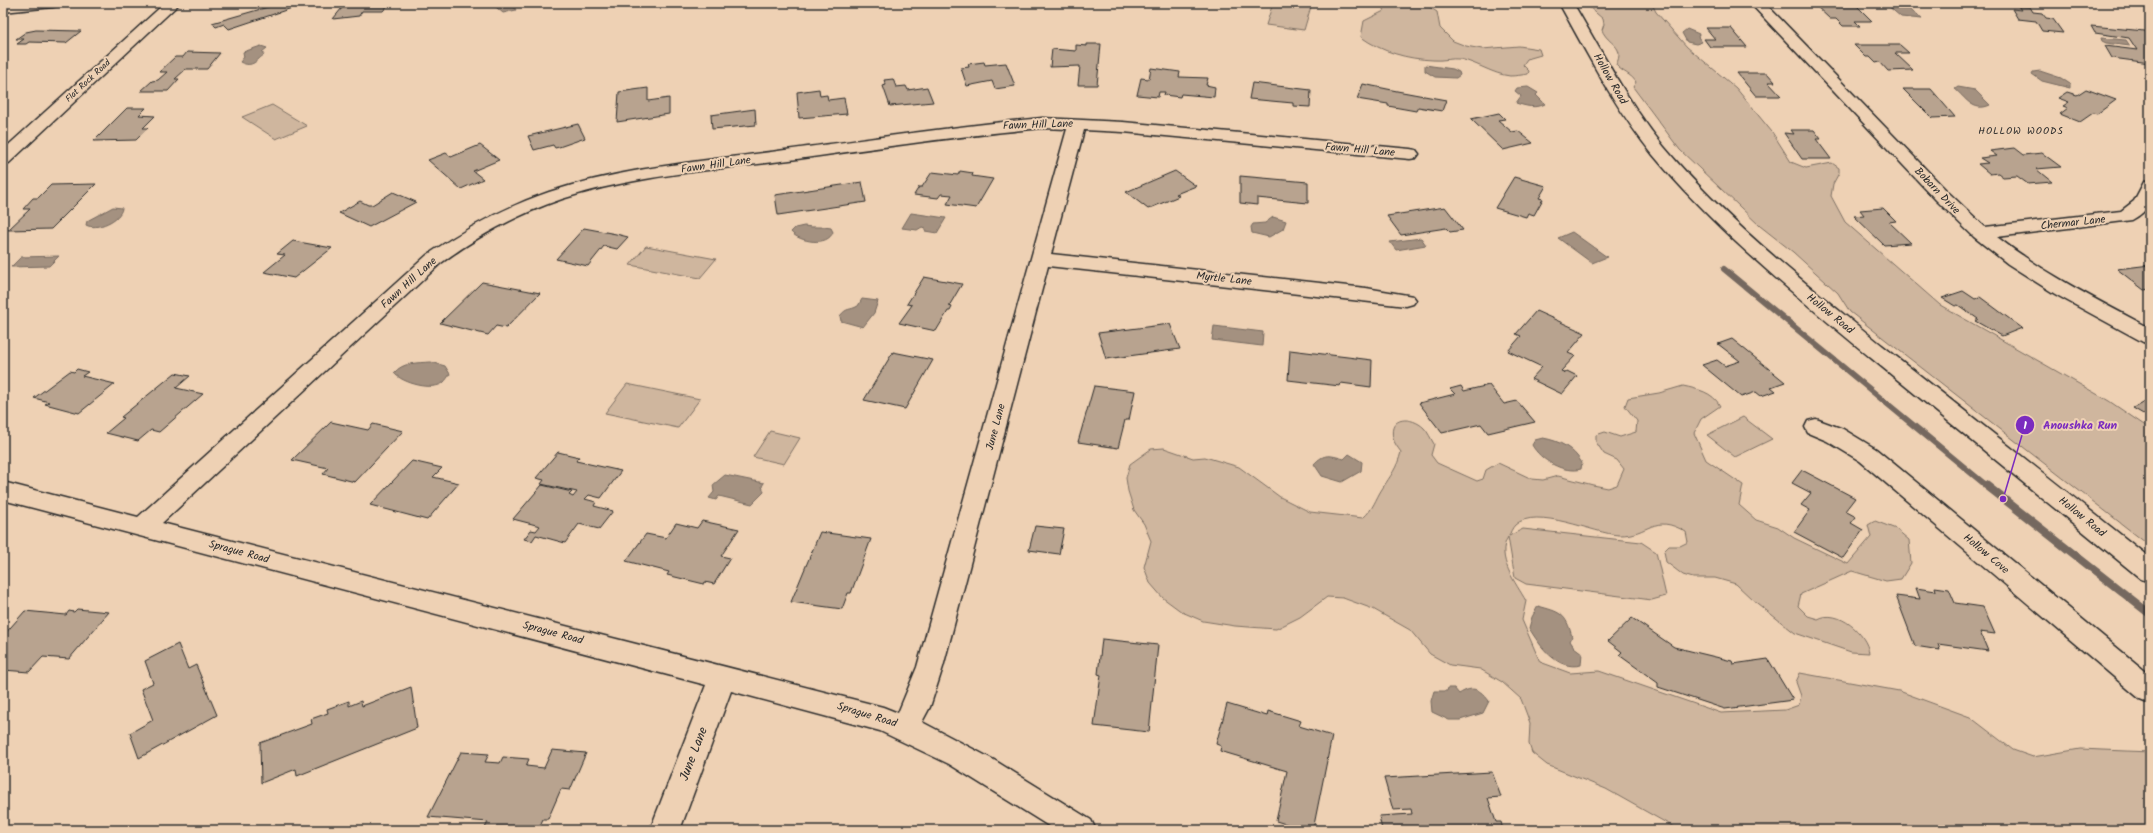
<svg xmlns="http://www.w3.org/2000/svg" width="2153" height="833" font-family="Kalam,sans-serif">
<rect width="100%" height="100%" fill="#eed1b4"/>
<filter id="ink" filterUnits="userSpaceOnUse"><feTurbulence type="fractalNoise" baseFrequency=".025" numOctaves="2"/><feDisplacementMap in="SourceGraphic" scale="8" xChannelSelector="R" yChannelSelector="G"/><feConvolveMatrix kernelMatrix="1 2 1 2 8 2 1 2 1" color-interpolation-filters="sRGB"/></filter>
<g filter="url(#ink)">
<g fill="#cfb69e" stroke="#7d7064">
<path d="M1273 3H1312L1304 30 1266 25Z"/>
<path d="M1385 3H1423L1437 12 1440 28 1453 41 1466 46 1482 49 1519 46 1539 49 1541 55 1527 59 1523 65 1529 71 1528 74C1522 75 1515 76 1510 76 1492 74 1478 63 1460 59 1452 58 1442 61 1433 60 1407 59 1382 52 1361 37L1364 21 1384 11Z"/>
<path d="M1590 3H1654L1653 6 1656 12 1687 47 1736 88 1772 132 1791 162 1806 168 1832 163 1839 168V173L1833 184 1831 196 1845 222 1940 305 2109 401 2150 429V546L1850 312 1838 293 1793 252 1760 226 1680 150 1633 87 1636 82C1631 74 1622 72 1616 65 1626 45 1608 45 1602 30L1604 24 1603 19 1589 7Z"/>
<path d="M272 105 307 126 276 139 242 117Z"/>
<path d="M646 246 716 259 700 278 630 265Z"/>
<path d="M627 384 700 399 678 428 605 413Z"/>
<path d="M1683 386C1697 389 1713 392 1720 406L1701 419 1694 433 1706 460 1743 485 1739 505 1756 520 1778 527 1794 538 1848 564 1871 537 1868 525 1875 521 1896 529 1909 540 1911 563 1901 579 1886 581 1852 571 1801 594 1798 606 1808 616 1818 619C1838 608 1867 634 1869 653L1851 652 1795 633 1753 600 1736 584 1715 578H1693L1683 575 1666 562 1664 551 1669 546H1680L1688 542 1686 532C1653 512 1649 536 1619 535 1595 534 1536 505 1515 525 1512 528 1510 533 1509 536L1523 529 1641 542 1656 552 1666 596 1652 600 1526 584 1515 578 1508 537C1495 557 1516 583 1526 601L1522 620 1540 662 1570 673 1599 671 1721 713 1785 710 1799 705 1801 696 1796 682 1800 673 1899 691 1970 717 2013 750 2033 757 2080 749 2150 752V830H1679L1606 789 1547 765 1532 753 1529 744 1530 723 1521 699 1502 682 1480 669 1450 665 1430 654 1410 630 1373 609 1343 598 1327 597 1300 617 1276 629 1235 626 1203 621 1182 612 1163 598 1150 583 1144 567 1151 541 1144 524 1134 510 1128 491 1126 478 1130 464 1151 449 1164 448 1193 458 1205 457 1239 467 1280 497 1310 512 1363 518C1374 508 1375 500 1382 489 1391 475 1397 468 1401 452 1398 448 1394 443 1393 438 1388 416 1412 416 1424 428 1428 432 1431 439 1434 444L1431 455 1437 463 1477 481 1483 479 1486 470 1498 463 1532 479 1543 480 1558 476 1593 485 1608 488 1617 485 1624 469 1617 460 1604 454 1596 442V435L1605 432 1620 437 1636 432 1637 421 1625 406 1628 398 1659 393Z"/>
<path d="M1743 417 1772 439 1735 457 1707 435Z"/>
<path d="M770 431 800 438 784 464 753 457Z"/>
</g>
<g fill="#a49180" stroke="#74685e">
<path d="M491 3H512L516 10 503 13Z"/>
<path d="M1888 3 1904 5 1922 19 1901 17 1887 5Z"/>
<path d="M1687 29 1699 34 1698 37 1702 42 1696 44 1687 42 1682 33Z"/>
<path d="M2101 38 2126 40 2130 46 2106 43 2102 41Z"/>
<path d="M261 46 267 48 262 52 264 55C257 59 253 69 240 62L244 57 243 52Z"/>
<path d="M1425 65 1453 69 1459 72 1460 75 1456 78 1435 77 1425 71Z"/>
<path d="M2040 71 2061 78 2070 84V88L2042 81 2032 74 2033 72Z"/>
<path d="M1528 87 1538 93 1536 95 1545 104C1536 109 1525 106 1516 103L1521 96 1515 91 1517 88Z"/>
<path d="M1958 87 1975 90 1990 105C1973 113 1965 97 1955 89Z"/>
<path d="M113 207 122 208C121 220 96 231 86 225L87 221Z"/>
<path d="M911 213 946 218 937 233 925 231V228L922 227 917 230 902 228Z"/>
<path d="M1273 217 1286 221 1283 229 1269 237 1252 233 1251 227 1253 224 1265 223Z"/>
<path d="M804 226C814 228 822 226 831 228L833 232C828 247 799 242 791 232L795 228Z"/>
<path d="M1572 232 1607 257 1592 263 1558 238Z"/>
<path d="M1421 238 1426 245 1396 250 1390 242Z"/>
<path d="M59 256 49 266 11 267 21 257Z"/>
<path d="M862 299 878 301 874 313 863 327 841 321 840 316C847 307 849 311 858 306Z"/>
<path d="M1214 326 1263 332 1262 346 1212 340Z"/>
<path d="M431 362 445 366 450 374C448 377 446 380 444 382 434 392 402 383 394 373 403 362 417 363 431 362Z"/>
<path d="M1543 438C1560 441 1573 448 1582 463L1581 469C1564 474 1540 460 1532 445L1535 440Z"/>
<path d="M1349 454 1362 462 1361 471 1342 482 1322 476 1314 464C1324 453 1330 455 1344 459Z"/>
<path d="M725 475 764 483 762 486 764 492 752 504 719 496 716 500 709 498 714 492 713 485Z"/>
<path d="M1538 606C1560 612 1566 613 1572 637L1570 641 1574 647 1582 653 1581 665C1557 671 1540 646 1529 628L1532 617Z"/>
<path d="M1448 688H1454L1459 694C1473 685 1480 689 1489 701L1483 713 1460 720H1449L1432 712 1431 701 1434 691H1447Z"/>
</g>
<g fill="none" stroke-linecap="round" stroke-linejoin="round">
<path stroke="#74685e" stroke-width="6" d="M1724 269 1987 486"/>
<path stroke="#74685e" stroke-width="8" d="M1986 485 2150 614"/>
</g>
<g fill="#b8a38f" stroke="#2b2b2b">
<path d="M282 3H286L292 8 229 29 224 24 216 27 212 23Z"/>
<path d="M346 3H390L383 11H362L359 16 333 19Z"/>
<path d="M1691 3H1711L1713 6H1694Z"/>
<path d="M1814 4H1855L1872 21H1855L1860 26H1843L1836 19H1830Z"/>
<path d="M2018 6 2030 7 2033 12 2042 13 2046 18 2053 19 2063 33 2042 31 2036 21 2018 19 2012 9 2021 10Z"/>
<path d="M2091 26 2145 31 2150 38V63L2112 58 2105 46 2137 50 2129 38 2095 33Z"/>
<path d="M1706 28H1731L1747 47H1710L1704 39H1715Z"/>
<path d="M36 30 81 31 66 43 29 42 26 44H17L24 39H16L26 32Z"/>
<path d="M1087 44H1101L1097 85H1078L1080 66 1050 67 1052 49 1076 51V45L1087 46Z"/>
<path d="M1854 45H1900L1909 53H1895L1913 70 1888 71 1880 62 1876 63 1870 57H1866Z"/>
<path d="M187 52 220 53 207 69H186L175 79H179L168 91H141L152 81 158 80 167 72H159L175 57H183Z"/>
<path d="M984 62 985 65 1006 63 1015 86 995 89 992 81 967 86 961 68 969 67 968 64Z"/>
<path d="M1151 68 1180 72 1179 77 1208 78 1206 85 1215 87 1214 97 1181 94 1180 97 1164 95 1165 92H1159L1158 97 1137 95 1141 78 1149 79Z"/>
<path d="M1737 73H1767L1775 82H1768L1781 96H1756Z"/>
<path d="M893 79 896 87 906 86 908 90 927 87 933 102 890 106 883 86 886 85 884 80Z"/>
<path d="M1252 83 1311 90 1310 107 1293 106V103L1249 99Z"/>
<path d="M1363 84 1397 91 1446 100 1442 111 1418 107 1416 111 1388 106V104L1357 99Z"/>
<path d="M648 88V101L669 98V114L617 122 619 92Z"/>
<path d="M819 89 820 96 827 95 828 100 844 98 847 114 799 118 797 92Z"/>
<path d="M1903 89H1931L1955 117 1932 118Z"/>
<path d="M2086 89 2116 100 2097 114 2093 113 2080 122 2060 114 2068 108 2063 106 2069 102 2058 98 2067 92 2077 95Z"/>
<path d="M127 108H146L139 115 155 116 143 128H148L136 140 94 141Z"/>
<path d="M755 109 756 125 712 129 711 115Z"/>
<path d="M1499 113 1505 119 1498 120 1512 132 1518 131 1533 143 1503 150 1471 119Z"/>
<path d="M578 124 585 138 559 147 555 148 553 145 534 150 528 136Z"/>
<path d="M1791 130H1814L1821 139H1816L1831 159H1802L1784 133 1794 134Z"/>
<path d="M480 145 499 160 473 171 483 179 461 189 428 160 446 153 451 157Z"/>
<path d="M2014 148 2023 155 2042 153 2061 167 2036 169 2052 182 2028 184 2017 176 2003 177 1998 173 1990 174 1978 164 1988 163 1980 158 1997 156 1990 151Z"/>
<path d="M960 171 973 173 972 176 993 179 976 208 947 204 952 195 941 194 938 198 914 195 919 187H922L932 172 958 175Z"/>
<path d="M1175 171 1196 186 1176 194 1179 196 1148 209 1126 192Z"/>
<path d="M1240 176 1308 182V203L1257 198V205L1240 203Z"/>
<path d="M1514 177 1546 186 1539 198 1543 199 1534 215 1528 213 1526 217 1495 208Z"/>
<path d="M862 182 866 202 778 215 775 195Z"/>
<path d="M96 184 51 229 8 230 30 209H23L33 198H38L51 185Z"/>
<path d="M393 192 416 202 369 227 339 213 360 201 368 205H372Z"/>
<path d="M1445 207 1463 230 1450 232 1446 228 1401 235 1387 216Z"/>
<path d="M1883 208 1896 221 1889 222 1911 243 1884 245 1854 216 1864 215 1860 210Z"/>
<path d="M584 228 616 234 628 237 617 249 604 246 588 266 556 259Z"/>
<path d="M293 241 332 248 294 278 264 272 285 255 277 254Z"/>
<path d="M2150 265V289L2144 290 2117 269Z"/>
<path d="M924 277 962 284 949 306 952 307 950 311H948L936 331 899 323 912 305 907 304Z"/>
<path d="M482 282 540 293 506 328 496 326 488 335 440 323Z"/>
<path d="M1963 291 1975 299 1980 297 2022 328 2002 336 1975 321 1978 319 1958 305 1955 306 1942 298Z"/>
<path d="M1536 311 1585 333 1568 353 1575 356 1561 371 1566 373 1567 371 1577 376 1562 394 1531 379 1542 367 1508 351 1521 336 1516 334Z"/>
<path d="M1170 324 1180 349 1106 359 1098 333Z"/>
<path d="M1732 339 1785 382 1771 387 1776 391 1761 396 1756 392 1741 397 1702 365 1717 360 1725 366 1740 361 1718 344Z"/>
<path d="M1290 350 1372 360 1371 387 1341 383 1340 386 1288 380Z"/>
<path d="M893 352 933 360 905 409 864 400Z"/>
<path d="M77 369 88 372 82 376 115 384 79 413 45 404 49 402 34 398 70 371 74 372Z"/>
<path d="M175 373 190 376 176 388 203 394 159 432 151 430 138 441 106 433 124 418 121 417Z"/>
<path d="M1489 385 1504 404 1517 401 1535 422 1488 433 1481 424 1442 433 1419 403 1455 394 1450 389 1461 386 1464 391Z"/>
<path d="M1094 386 1135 391 1129 420H1125L1118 448 1078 442Z"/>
<path d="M2150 398V418L2133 408Z"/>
<path d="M331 422 368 430 373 424 403 431 355 482 323 474 328 468 292 460Z"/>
<path d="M558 452 579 457 576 461 621 471 601 498 589 495 585 499 596 502 594 506 613 511 599 529 579 524 565 543 536 535 532 541 524 539 531 530 536 531 540 526 513 519 542 485 572 492 569 495 573 497 577 492 541 484 544 480 536 478Z"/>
<path d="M412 461 442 468 433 477 459 483 427 520 370 505Z"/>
<path d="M1802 470 1855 498 1845 511 1856 517 1851 523 1863 530 1843 558 1794 532 1810 510 1801 505 1811 493 1792 483Z"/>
<path d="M702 521 739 529 721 556 730 558 714 584 705 582 704 584 667 575 669 572 626 561 646 534 666 538 676 523 697 528Z"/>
<path d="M1035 526 1064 529 1059 554 1029 550Z"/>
<path d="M820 532 871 539 851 593H848L842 609 791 602Z"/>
<path d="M1935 587 1949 589 1955 603 1983 607 1995 634 1980 632 1988 651 1938 644 1940 650 1915 646 1896 596 1920 599 1916 588 1936 591Z"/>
<path d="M77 609 109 612 69 659 43 657 29 672 3 670V636L25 611 66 615 69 611 74 612Z"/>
<path d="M1632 618 1674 647 1732 661 1733 664 1768 659 1793 700 1725 709 1658 687V683L1619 655 1622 652 1608 641Z"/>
<path d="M1102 639 1158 645 1149 732 1094 726 1101 675 1098 674Z"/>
<path d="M178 644 188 669 196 665 217 715 139 758 130 733 153 720 141 689 153 683 145 661Z"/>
<path d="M411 687 417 728 297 776 296 769 261 783 260 743 312 724 311 719 328 713 327 709 349 701V706L361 701 362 706Z"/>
<path d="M1227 704 1267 716 1268 711 1301 721 1299 726 1332 736 1313 830H1306L1276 821 1287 771 1220 751 1221 746 1216 744Z"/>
<path d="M552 750 586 753 570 790 561 789 548 819H543L538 830H484L488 822 428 817 461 752 489 754 485 762 500 763 503 757 529 759 526 766 544 768Z"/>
<path d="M1492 772 1501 797 1488 798 1496 822H1501L1503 830H1382L1379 816 1412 814 1411 809 1393 810 1384 778Z"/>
</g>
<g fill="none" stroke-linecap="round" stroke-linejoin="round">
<g stroke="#2b2b2b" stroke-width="3">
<g id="minor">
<path d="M1750 3H1765L1948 192 1985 227 2121 211 2134 201 2144 182 2150 181C2150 201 2152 209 2132 220L1997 237C2045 274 2097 300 2150 328V344L2143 342 2055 294 2008 264 1974 237 1936 200Z"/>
<path d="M1042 118 1123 122 1410 149 1416 150 1419 154 1416 158 1410 159 1123 132 1084 130 1051 254 1366 288 1413 296 1416 300 1413 304 1406 306 1048 266 943 667 930 707 922 722 994 760 1091 820 1096 830H1055L949 764 880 731 731 691 680 830H650L706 685 3 500V482L138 517 427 255C465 229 505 207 549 192 625 167 706 161 785 150 871 139 956 126 1042 118ZM1042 128 1067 129 917 667 898 713 883 707 162 523 441 263C478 236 518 214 562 199 635 175 715 170 790 160 874 148 958 136 1042 128Z"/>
<path d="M1816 419 1843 429 1876 449 2150 675V703L2140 699 1860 461 1827 441 1808 433 1805 427 1808 421Z"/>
</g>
</g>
<g stroke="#2b2b2b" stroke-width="3">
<g id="tertiary">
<path d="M60 3 58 6 53 7 3 12V4Z"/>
<path d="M165 3H180L9 163 3 164V150Z"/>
</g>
</g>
<g stroke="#2b2b2b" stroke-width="3">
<path id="secondary" d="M1559 3H1573C1602 52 1628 103 1664 147 1728 223 1806 284 1883 346 1972 417 2061 487 2150 558V582L2141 579C2051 505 1961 432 1871 358 1794 294 1717 232 1653 155 1615 108 1588 55 1559 3Z"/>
</g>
<use href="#minor" fill="#eed1b4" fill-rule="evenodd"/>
<use href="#tertiary" fill="#eed1b4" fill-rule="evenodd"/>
<use href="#secondary" fill="#eed1b4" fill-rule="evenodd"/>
</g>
</g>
<g text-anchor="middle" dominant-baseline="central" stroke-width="4" stroke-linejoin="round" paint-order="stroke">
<g font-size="9" fill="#2b2b2b" stroke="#eed1b4">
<text transform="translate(88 81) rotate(-43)">Flat Rock Road</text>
</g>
<g font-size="10" letter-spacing="1" fill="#2b2b2b" stroke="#eed1b4">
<text x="2021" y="131">HOLLOW WOODS</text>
</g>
<g font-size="11" fill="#2b2b2b" stroke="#eed1b4">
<text transform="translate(1610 79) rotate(60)">Hollow Road</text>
<text transform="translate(1038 125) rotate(-2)">Fawn Hill Lane</text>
<text transform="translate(1360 150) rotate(5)">Fawn Hill Lane</text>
<text transform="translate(716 165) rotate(-8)">Fawn Hill Lane</text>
<text transform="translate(1937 191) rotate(46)">Bobarn Drive</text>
<text transform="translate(2073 223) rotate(-6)">Chermar Lane</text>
<text transform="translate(1224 279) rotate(6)">Myrtle Lane</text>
<text transform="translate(409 283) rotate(-42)">Fawn Hill Lane</text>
<text transform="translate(1830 314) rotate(39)">Hollow Road</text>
<text transform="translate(996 427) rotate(-75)">June Lane</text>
<text transform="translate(2082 517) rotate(39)">Hollow Road</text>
<text transform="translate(239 552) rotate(15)">Sprague Road</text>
<text transform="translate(1986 554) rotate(40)">Hollow Cove</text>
<text transform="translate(553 633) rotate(15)">Sprague Road</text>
<text transform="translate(867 715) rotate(17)">Sprague Road</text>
</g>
<g font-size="13" fill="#2b2b2b" stroke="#eed1b4">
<text transform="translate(694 754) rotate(-69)">June Lane</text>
</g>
</g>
<path fill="none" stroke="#7b2cbf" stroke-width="1.5" d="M2003 499L2025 425"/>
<g fill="#7b2cbf" stroke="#eed1b4" stroke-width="1.5">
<circle cx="2003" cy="499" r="4"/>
<circle cx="2025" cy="425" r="10"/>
</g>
<g font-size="12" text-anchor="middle" font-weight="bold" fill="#fff">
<text x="2025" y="429">1</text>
</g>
<g font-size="12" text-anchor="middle" font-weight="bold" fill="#7b2cbf" stroke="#eed1b4" stroke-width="4" stroke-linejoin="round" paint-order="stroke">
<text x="2080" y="429">Anoushka Run</text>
</g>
<rect width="2153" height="833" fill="none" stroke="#eed1b4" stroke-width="16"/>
<rect x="8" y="8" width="2137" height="817" fill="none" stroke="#2b2b2b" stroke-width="1.5" filter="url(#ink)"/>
</svg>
